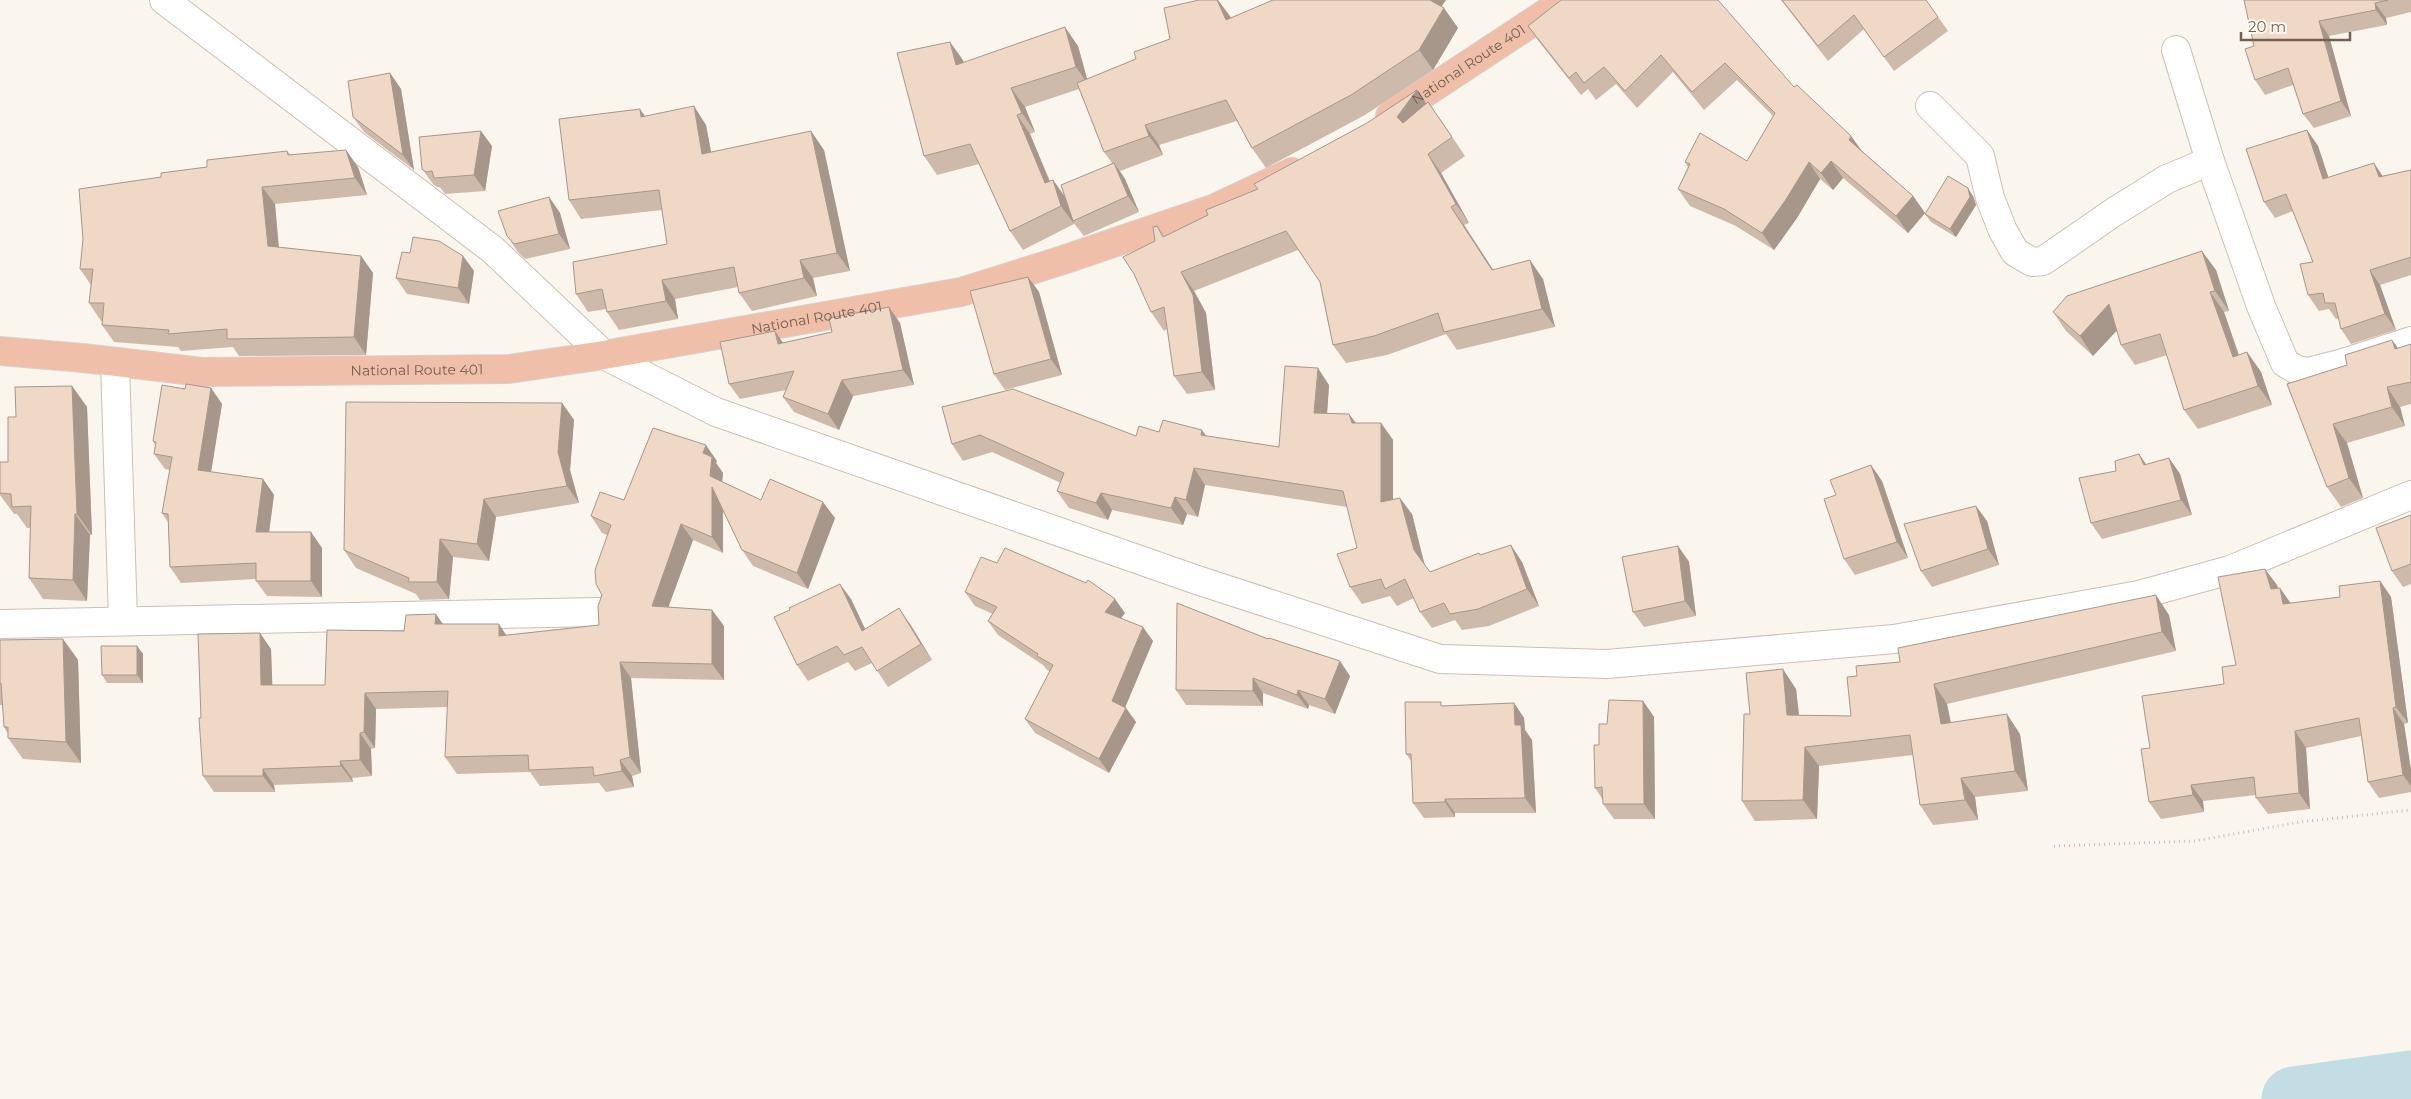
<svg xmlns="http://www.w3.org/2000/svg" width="2411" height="1099" font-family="Montserrat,sans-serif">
<rect width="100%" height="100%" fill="#fbf6ed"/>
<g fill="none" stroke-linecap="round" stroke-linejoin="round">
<path stroke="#c2dde4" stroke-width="65" d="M2294 1099 2411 1083"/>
<g stroke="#cdbfb3" stroke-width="30">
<g id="minor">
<path d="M164 0 493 250 604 355 716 412 1197 580 1440 659 1607 664 1894 639 2139 595 2230 570 2411 495"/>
<path d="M2176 50 2210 161 2261 306 2285 363 2297 370 2308 372 2343 363 2411 341"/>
<path d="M1930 106 1980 156 1990 198 2003 231 2015 252 2032 262 2043 261 2114 212 2167 179 2210 161"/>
<path d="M115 362 123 621"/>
<path d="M0 624 598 612"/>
</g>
</g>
<g stroke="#d8d2ce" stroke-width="30">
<g id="highway">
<path id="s1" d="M1390 116 1566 0"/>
<path id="s2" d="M0 351 83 358 202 372 509 369 604 355 961 292 1063 260 1213 209 1292 172"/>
</g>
</g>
<path stroke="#d4bca9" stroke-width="3" stroke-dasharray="1 4" stroke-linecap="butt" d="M2054 846 2195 841 2300 822 2411 810"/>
<use href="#minor" stroke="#fff" stroke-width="28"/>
<use href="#highway" stroke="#efbfa9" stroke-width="28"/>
</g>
<g fill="#cebaaa" fill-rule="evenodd">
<path d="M1273 0H1446L1441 7 1458 28 1433 70 1365 115 1266 168 1252 148 1237 121 1159 145 1163 155 1120 171 1125 179 1139 212 1084 236 1073 222 1074 224 1023 250 1010 231 979 164 937 175 924 156 963 60V62L1078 46 1087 79 1136 59 1170 39 1230 16V18ZM1079 89 1104 152 1112 163 1065 196 1053 180 1050 181 1030 134 1035 132 1025 107Z"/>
<path d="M1561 0 1794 87 1851 136 1862 151 1913 196 1925 213 1908 233 1843 178 1833 190 1820 179 1797 218 1774 250 1736 226 1690 206 1678 189 1688 167 1685 162 1747 161 1773 116 1737 80 1704 110 1673 72 1637 108 1616 84 1596 100 1588 89 1581 95 1540 43 1528 26Z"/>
<path d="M1781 0H1926L1948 31 1894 71 1864 29 1828 61Z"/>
<path d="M2244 0H2411V12L2386 18 2387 25 2329 36 2351 116 2314 128 2303 114 2293 85 2265 95 2255 80 2254 46Z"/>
<path d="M390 73 401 89 414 170 364 132 353 117Z"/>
<path d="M1417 90 1426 103 1441 120 1465 156 1441 173 1469 223 1464 225 1493 270 1543 279 1555 327 1457 350 1446 334 1387 355 1346 363 1333 345 1320 282 1298 250 1194 291 1206 313 1215 390 1187 394 1174 376 1167 329 1164 331 1151 312 1155 241 1157 226 1165 236 1258 189 1367 123Z"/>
<path d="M645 116 706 125 711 152 824 150 850 271 813 278 817 296 752 311 739 293 738 287 675 299 678 319 619 330 607 312 606 309 588 312 576 294 667 244 662 210 581 219 569 200Z"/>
<path d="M2307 130 2318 146 2328 177 2383 176 2411 170V275L2380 285 2396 330 2351 344 2341 329 2339 318 2336 319 2329 309 2319 311 2308 295 2313 262 2293 211 2275 218 2264 202Z"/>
<path d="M492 146 485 191 445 194 440 187H437L433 184 422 169Z"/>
<path d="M287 151 291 155 358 167 367 195 275 204 279 247 361 256 373 273 366 355 239 356 233 347 181 351 178 347 114 342 102 325V321H101L89 303 91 285 80 269 161 177Z"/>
<path d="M1973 196 1976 205 1956 237 1931 222 1925 214Z"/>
<path d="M549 197 560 213 570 249 525 259 518 252 507 236Z"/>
<path d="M410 253 463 256 474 271 469 304 407 294 396 278Z"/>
<path d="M2216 270 2229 311 2224 312 2239 355 2247 352 2261 372 2272 405 2198 429 2184 410 2167 355 2135 365 2121 345 2117 330 2093 356 2066 331 2053 312Z"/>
<path d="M1028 277 1039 292 1062 375 1005 390 994 374Z"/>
<path d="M889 307 900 323 914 385 853 396 839 430 794 412 783 397 786 390 740 399 729 384 783 343 832 332Z"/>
<path d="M2392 340 2398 349 2411 344V404L2400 407 2405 426 2347 443 2363 498 2341 507 2327 487 2287 384 2347 365Z"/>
<path d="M1329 385 1327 413 1349 414 1356 423H1381L1393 440V499L1412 514 1425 566 1430 572 1481 555 1522 562 1539 606 1489 626 1462 630 1455 620 1432 628 1420 612 1414 598 1397 606 1390 596 1362 604 1350 587 1357 548 1347 507 1205 485 1198 517 1187 514 1183 525 1112 510 1108 520 1069 508 1057 491 1061 483 992 452 963 461 952 444 942 407 1136 436 1159 432 1207 436 1279 447Z"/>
<path d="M72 386 87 407 92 535H90L87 601 43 599 29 578 30 528H27L17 514H14L0 495V462H8L16 417Z"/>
<path d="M211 388 222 404 211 472 263 479 274 495 269 532 322 548V597L267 596 256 581V579L181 583 170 567 168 522 162 513 170 470 165 469 154 454 155 445 153 441 185 389Z"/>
<path d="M562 403 574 420 570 470 579 503 496 517 489 561 453 557 449 599 420 600 416 594 356 568 344 550Z"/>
<path d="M2139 454 2146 465 2169 458 2180 474 2192 515 2102 539 2091 523 2116 471Z"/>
<path d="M717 461 716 463 723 473 722 482 761 500 835 518 808 589 753 566 742 550 723 511V553L693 540 668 607 712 610 724 626V680L631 678 641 773 632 776 634 787 606 792 599 783 540 786 530 772 457 774 445 757 448 707 376 709 375 748 371 749 372 776 352 778 353 782 274 785 275 792H214L203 776 201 718 271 649 272 685H325L404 631 436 614 443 624 506 635 599 625 607 535 602 533 591 516 624 500Z"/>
<path d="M1882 481 1908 558 1855 575 1844 559Z"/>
<path d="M2411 515V584L2403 587 2392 571Z"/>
<path d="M1987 521 1999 565 1932 587 1921 571Z"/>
<path d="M1678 546 1689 562 1696 616 1644 627 1633 612Z"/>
<path d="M2380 581 2391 597 2408 723 2404 724 2411 770V792L2379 798 2368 782 2361 736 2306 748 2310 809 2268 814 2256 798V795L2203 801 2204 812 2161 819 2149 802 2150 748 2224 684 2236 665 2277 585 2278 589 2290 603 2340 597Z"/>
<path d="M965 592 1125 613 1121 618 1153 641 1125 707 1136 722 1109 773 1035 733 1025 719 1050 672 1047 670 1043 665 998 635 988 621 993 614 975 606Z"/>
<path d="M851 599 865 629 910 624 932 660 888 687 872 663 855 671 848 662 808 681 797 665Z"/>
<path d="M1177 603 1350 676 1335 714 1309 705 1308 709 1263 693V706L1186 705 1176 690Z"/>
<path d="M2169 615 2176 651 1947 704 1951 723 2020 734 2028 791 1975 797 1978 820 1933 825 1920 805 1913 755 1819 766 1817 819 1755 821 1742 801 1750 714 1796 689 1799 715 1851 716 1857 676 1900 662Z"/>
<path d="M63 639 78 660 81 763 23 759 8 738V734L4 727 3 705H0V640Z"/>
<path d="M137 646 143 654V683H107L102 675Z"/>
<path d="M1643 701 1654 717 1655 819H1614L1603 804V800L1595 788 1599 745 1607 724Z"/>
<path d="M1514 703 1524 718 1525 730 1532 740 1536 813H1455V817L1424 818 1413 803 1411 761 1406 754 1444 706Z"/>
</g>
<g fill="#a7978b">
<path d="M1217 0H1218L1230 16 1239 40 1226 20Z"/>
<path d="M1425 0H1446L1435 15Z"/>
<path d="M2375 3 2386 18 2387 25 2376 10Z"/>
<path d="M1444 8 1458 28 1433 70 1419 50Z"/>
<path d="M2319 21 2329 36 2351 116 2341 101Z"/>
<path d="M1065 27 1078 46 1089 86 1076 67Z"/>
<path d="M950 42 963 60 969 83 956 65Z"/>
<path d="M390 73 401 89 414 170 403 155Z"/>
<path d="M1011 88 1025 107 1035 132 1022 113Z"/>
<path d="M1417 90 1430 109 1410 136 1397 117Z"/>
<path d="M694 106 706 125 715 173 702 154Z"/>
<path d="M640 109 653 128 641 117Z"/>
<path d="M1017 115 1030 134 1058 202 1045 183Z"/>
<path d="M1145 125 1159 145 1163 155 1149 136Z"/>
<path d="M2307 130 2318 146 2334 194 2323 179Z"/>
<path d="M481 131 492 146 485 191 474 175Z"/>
<path d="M811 131 824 150 850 271 837 253Z"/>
<path d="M1851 136 1863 153 1849 140Z"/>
<path d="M346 150 358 167 367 195 355 178Z"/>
<path d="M1428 154 1441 173 1469 223 1456 204Z"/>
<path d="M1831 161 1843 178 1833 190 1821 173Z"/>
<path d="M1809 162 1820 179 1797 218 1774 250 1762 233Z"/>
<path d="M1114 163 1125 179 1139 212 1128 196Z"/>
<path d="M2374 163 2384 178 2379 177Z"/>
<path d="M1053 180 1066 199 1074 224 1061 206Z"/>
<path d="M262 187 275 204 280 264 268 246Z"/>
<path d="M1968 188 1973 196 1976 205 1956 237 1950 229Z"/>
<path d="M1913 196 1925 213 1908 233 1896 216Z"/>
<path d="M549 197 560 213 570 249 559 234Z"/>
<path d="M1451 207 1464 225 1505 288 1492 270Z"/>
<path d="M2202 251 2216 270 2229 311 2215 291Z"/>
<path d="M361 256 373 273 366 355 354 337Z"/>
<path d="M463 256 474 271 469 304 458 288Z"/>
<path d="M800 260 813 278 817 296 804 278Z"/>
<path d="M1530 260 1543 279 1555 327 1542 309Z"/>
<path d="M2370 270 2380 285 2396 330 2385 314Z"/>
<path d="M1181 272 1194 291 1206 313 1215 390 1202 372Z"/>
<path d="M1028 277 1039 292 1062 375 1051 359Z"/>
<path d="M662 280 675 299 678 319 666 301Z"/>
<path d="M2210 292 2224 312 2246 377 2233 357Z"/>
<path d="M2109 304 2123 324 2093 356 2080 336Z"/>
<path d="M889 307 900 323 914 385 903 370Z"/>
<path d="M775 331 786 347 778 344Z"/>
<path d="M2392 340 2406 359 2395 349Z"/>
<path d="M2247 352 2261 372 2272 405 2258 386Z"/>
<path d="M1318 368 1329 385 1326 430 1314 413Z"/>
<path d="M842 380 853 396 839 430 828 414Z"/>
<path d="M72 386 87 407 92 535 77 514Z"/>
<path d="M2387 387 2400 407 2405 426 2392 407Z"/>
<path d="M211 388 222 404 209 485 198 470Z"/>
<path d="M562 403 574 420 570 470 579 503 567 486 558 452Z"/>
<path d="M1349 414 1361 430 1352 423Z"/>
<path d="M1381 423 1393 440V519L1381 502Z"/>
<path d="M2333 424 2347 443 2363 498 2349 478Z"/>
<path d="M1202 430 1214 447 1201 435Z"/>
<path d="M706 445 717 461 716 463 723 473 721 492 710 476 703 453Z"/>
<path d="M2139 454 2150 470 2144 465Z"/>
<path d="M2169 458 2180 474 2192 515 2181 500Z"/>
<path d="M1871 465 1882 481 1908 558 1897 542Z"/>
<path d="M1194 468 1205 485 1198 517 1186 500Z"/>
<path d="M263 479 274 495 267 547 256 532Z"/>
<path d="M712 487 723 503V553L712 537Z"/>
<path d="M1101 493 1112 510 1108 520 1096 503Z"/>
<path d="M1175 497 1187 514 1183 525 1171 508Z"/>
<path d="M1400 498 1412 514 1425 567 1414 550Z"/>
<path d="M484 499 496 517 489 561 477 544Z"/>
<path d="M823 502 835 518 808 589 797 573Z"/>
<path d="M1976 506 1987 521 1999 565 1988 549Z"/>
<path d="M75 514 90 535 87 601 73 580Z"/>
<path d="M681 524 693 540 663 622 652 606Z"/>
<path d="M311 532 322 548V597L311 581Z"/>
<path d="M440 539 453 557 449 599 437 582Z"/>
<path d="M1511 545 1522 562 1539 606 1527 589Z"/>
<path d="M1678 546 1689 562 1696 616 1685 601Z"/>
<path d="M2265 569 2277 585 2283 606 2271 589Z"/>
<path d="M2380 581 2391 597 2408 723 2396 707Z"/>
<path d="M840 584 851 599 873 646 862 631Z"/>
<path d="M2280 588 2292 605 2283 604Z"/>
<path d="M2156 595 2169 615 2176 651 2162 632Z"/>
<path d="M1115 599 1125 613 1114 627 1105 612Z"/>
<path d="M899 608 910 624 932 660 921 644Z"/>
<path d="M712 610 724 626V680L712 664Z"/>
<path d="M436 614 447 631 435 624Z"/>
<path d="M499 624 510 641 499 636Z"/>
<path d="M1143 627 1153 641 1122 715 1126 708 1136 722 1109 773 1099 759 1112 701Z"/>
<path d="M260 633 271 649 273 702 261 685Z"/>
<path d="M63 639 78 660 81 763 66 742Z"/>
<path d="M137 646 143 654V683L137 675Z"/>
<path d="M1340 661 1350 676 1335 714 1325 699Z"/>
<path d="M620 662 631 678 641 773 630 757Z"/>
<path d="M1783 669 1796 689 1801 734 1787 715Z"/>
<path d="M1253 678 1263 693V706L1253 691Z"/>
<path d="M1934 684 1947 704 1955 744 1941 724Z"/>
<path d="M1298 690 1309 705 1308 709 1297 695Z"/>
<path d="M365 693 376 709 375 748 364 732Z"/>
<path d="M1643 701 1654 717 1655 819 1644 804Z"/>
<path d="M1514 703 1524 718 1525 730 1532 740 1536 813 1525 798 1515 725Z"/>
<path d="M2393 708 2404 724 2411 770V786L2403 775Z"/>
<path d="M2007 714 2020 734 2028 791 2015 771Z"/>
<path d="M2295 731 2306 748 2310 809 2299 793Z"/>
<path d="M360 733 371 749 372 776 360 760Z"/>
<path d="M1805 747 1819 766 1817 819 1803 800Z"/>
<path d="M620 760 632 776 634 787 622 771Z"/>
<path d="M340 761 352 778 353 782 341 766Z"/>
<path d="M263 769 274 785 275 792 263 776Z"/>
<path d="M1961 778 1975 797 1978 820 1965 800Z"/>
<path d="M2191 785 2203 801 2204 812 2193 795Z"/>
<path d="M1445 799 1455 813V817L1445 802Z"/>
</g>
<g fill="#efd8c6" stroke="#a7978b">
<path d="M1199 0H1217L1226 20 1273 0H1430L1444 8 1419 50 1351 95 1252 148 1226 100 1145 125 1149 136 1104 152 1077 83 1136 59 1134 52 1170 39 1164 8Z"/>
<path d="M1561 0H1718L1794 87 1797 85 1851 136 1849 140 1913 196 1896 216 1831 161 1821 173 1809 162 1785 201 1762 233 1724 209 1678 189 1690 164 1685 162 1700 133 1747 161 1775 113 1725 63 1692 92 1661 55 1625 91 1604 67 1584 83 1576 72 1569 78 1528 26Z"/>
<path d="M1782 0H1926L1938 17 1884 57 1854 15 1818 46Z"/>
<path d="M2244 0H2388L2375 3 2376 10 2319 21 2341 101 2303 114 2288 68 2255 80 2245 49 2254 46Z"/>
<path d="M1065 27 1076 67 1011 88 1022 113 1017 115 1045 183 1053 180 1061 206 1010 231 970 144 924 156 897 53 950 42 956 65Z"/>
<path d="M390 73 403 155 353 117 348 81Z"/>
<path d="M1417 90 1397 117 1403 123 1428 102 1452 137 1428 154 1456 204 1451 207 1492 270 1530 260 1542 309 1444 332 1438 313 1374 336 1333 345 1320 282 1286 231 1181 272 1193 295 1202 372 1174 376 1164 307 1151 312 1134 274 1123 257 1155 241 1153 227 1157 226 1163 237 1208 215 1206 210 1258 189 1254 184 1367 123Z"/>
<path d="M694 106 702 154 811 131 837 253 800 260 804 278 739 293 734 267 662 280 666 301 607 312 602 289 576 294 573 262 667 244 659 190 569 200 559 119 640 109 641 117Z"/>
<path d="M2307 130 2323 179 2374 163 2379 177 2411 170V257L2370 270 2385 314 2341 329 2335 303H2325L2323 293 2308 295 2300 264 2313 262 2286 194 2264 202 2246 149Z"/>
<path d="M481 131 474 175 434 178 432 171 426 172 422 169 419 137Z"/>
<path d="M346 150 355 178 262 187 268 246 361 256 354 337 227 339V329L168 334 169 330 102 325 104 303H89L93 269H80L83 239 79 189 161 177V173L207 167V160L287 151 288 155Z"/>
<path d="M1114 163 1128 196 1073 221 1061 185Z"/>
<path d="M1948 176 1968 188 1970 197 1950 229 1925 214Z"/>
<path d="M549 197 559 234 514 244 507 236 498 211Z"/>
<path d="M413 237 439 241 463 256 458 288 396 278 402 252 410 253Z"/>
<path d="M2202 251 2215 291 2210 292 2233 357 2247 352 2258 386 2184 410 2160 334 2121 345 2109 304 2080 336 2053 312 2067 296Z"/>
<path d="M1028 277 1051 359 994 374 970 291Z"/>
<path d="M889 307 903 370 842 380 828 414 783 397 794 371 729 384 720 342 775 331 778 344 832 332 829 318Z"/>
<path d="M2392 340 2395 349 2411 344V382L2387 387 2392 407 2333 424 2349 478 2327 487 2287 384 2347 365 2345 355Z"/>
<path d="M1285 366 1318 368 1314 413 1349 414 1352 423H1381V502L1400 498 1414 550 1430 572 1479 553 1480 555 1511 545 1527 589 1478 609 1450 614 1444 603 1420 612 1405 579 1385 589 1381 579 1350 587 1337 554 1357 548 1343 491 1194 468 1186 500 1175 497 1171 508 1101 493 1096 503 1057 491 1064 473 980 435 952 444 942 407 1013 389 1136 436 1139 426 1159 432 1163 420 1202 430 1201 435 1279 447Z"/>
<path d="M186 384 211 388 198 470 263 479 256 532H311V581H256V563L170 567 168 514 162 513 172 457 154 454 156 442 153 441 162 385 185 389Z"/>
<path d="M72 386 77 514H75L73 580 29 578 31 506 12 507 11 494 0 493V462H8V417H16L15 387Z"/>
<path d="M346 402 562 403 558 452 567 486 484 499 477 544 440 539 437 582H408L409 578 344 550Z"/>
<path d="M653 428 706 445 703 453 712 457 710 476 761 500 770 479 823 502 797 573 742 550 712 487V537L681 524 652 606 712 610V664L620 662 630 757 620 760 622 771 594 776 593 767 529 770 528 755 445 757 448 691 365 693 364 732 360 733V760L340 761 341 766 263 769V776H203L199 718H201L198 634 260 633 261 685H325L327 630 404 631 406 615 436 614 435 624H499V636L599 625 598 606 602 595 596 584 595 570 611 525 591 516 600 492 624 500Z"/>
<path d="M2139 454 2144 465 2169 458 2181 500 2091 523 2079 478 2116 471 2115 461Z"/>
<path d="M1871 465 1897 542 1844 559 1824 499 1836 495 1830 480Z"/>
<path d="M1976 506 1988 549 1921 571 1904 524Z"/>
<path d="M2411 515V564L2392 571 2376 528Z"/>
<path d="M1678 546 1685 601 1633 612 1622 557Z"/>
<path d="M1005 548 1086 583 1088 580 1115 599 1105 612 1143 627 1112 701 1126 708 1099 759 1025 719 1053 665 1037 656 1038 654 988 621 997 607 965 592 981 557 997 563Z"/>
<path d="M2265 569 2271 589 2280 588 2283 604 2340 597 2339 586 2380 581 2396 707 2393 708 2403 775 2368 782 2359 718 2295 731 2299 793 2256 798 2254 777 2191 785 2193 795 2149 802 2141 749 2150 748 2142 696 2224 684 2222 667 2236 665 2218 577Z"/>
<path d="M840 584 862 631 899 608 921 644 877 671 862 647 844 655 837 646 797 665 774 617 790 610 789 608Z"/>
<path d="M2156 595 2162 632 1934 684 1941 724 2007 714 2015 771 1961 778 1965 800 1920 805 1910 735 1805 747 1803 800 1742 801 1744 714H1750L1746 673 1783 669 1787 715 1851 716 1847 677 1857 676 1856 666 1900 662 1898 648Z"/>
<path d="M1177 603 1268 639 1269 638 1340 661 1325 699 1298 690 1297 695 1253 678V691L1176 690Z"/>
<path d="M63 639 66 742 8 738V727H4L1 683H0V640Z"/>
<path d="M101 646H137V675H102Z"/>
<path d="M1609 700 1643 701 1644 804H1603L1602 787 1595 788 1594 745H1599V724H1607Z"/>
<path d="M1405 702H1441V706L1514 703 1515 725H1521L1525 798 1445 799V802L1413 803 1411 754H1406Z"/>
</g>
<g text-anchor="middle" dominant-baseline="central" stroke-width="5" stroke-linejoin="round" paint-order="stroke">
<g font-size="14" fill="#755f51" stroke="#fefaf3">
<text stroke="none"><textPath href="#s1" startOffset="94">National Route 401</textPath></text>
<text stroke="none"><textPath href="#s2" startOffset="822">National Route 401</textPath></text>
<text stroke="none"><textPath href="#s2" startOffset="418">National Route 401</textPath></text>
</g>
</g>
<path d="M2241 32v8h109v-8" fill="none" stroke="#755f51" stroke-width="2.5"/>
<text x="2248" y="32" font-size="15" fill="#755f51" stroke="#fefaf3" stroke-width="4" paint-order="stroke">20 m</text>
</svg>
